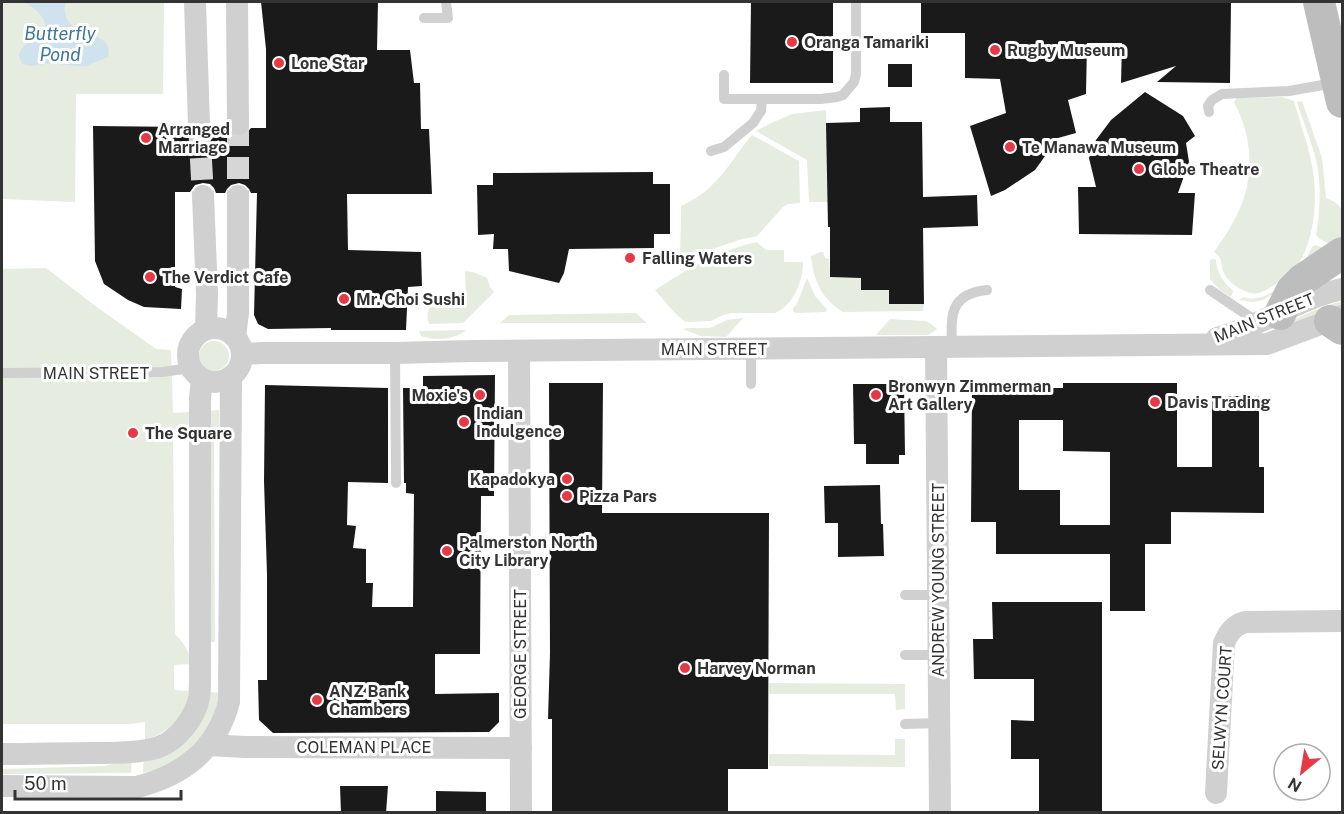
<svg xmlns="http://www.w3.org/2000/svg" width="1344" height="814" font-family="'Public Sans',sans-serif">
<rect width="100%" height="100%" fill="#fff"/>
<g fill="#e6ecdf">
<path d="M2 2H164L163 94H76L75 202 2 199Z"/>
<path d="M1282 97 1294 101C1300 124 1310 148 1313 172 1318 203 1314 249 1291 273 1288 276 1283 278 1280 281 1270 288 1259 297 1247 292 1237 288 1227 281 1223 271 1220 262 1224 259 1214 252 1220 243 1227 234 1232 224 1255 186 1255 141 1234 102L1237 98Z"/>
<path d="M1302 101 1322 158 1326 198 1335 202 1342 209V238L1329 244 1320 239 1316 235C1320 211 1322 184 1316 160 1311 140 1303 121 1297 102Z"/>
<path d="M826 110 829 202H809L807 160 756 131 769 124 792 114Z"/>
<path d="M752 135 799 161 800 203 788 204 783 207 757 236 739 240 713 249 680 266 681 206C693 200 704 194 713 184 728 170 738 151 752 135Z"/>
<path d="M757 242 766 250H784V262H803C803 281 794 305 775 313H732L723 315 711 321 685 322 674 312 655 290C690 268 716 251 757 242Z"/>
<path d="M1315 245 1321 247 1330 254 1278 291 1263 300 1253 302 1239 300 1243 297 1252 299 1265 296 1283 286 1301 268 1312 247Z"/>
<path d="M820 252H823L825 258 829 259 830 277 861 278V290H889V304H924L923 311 843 312C822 299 813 280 811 256Z"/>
<path d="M1213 259 1216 260C1217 274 1223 281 1233 291L1231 297 1220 290 1210 279V260Z"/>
<path d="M46 268 94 305 156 349 171 350 173 413 189 412V423L173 441 175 634C183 643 190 650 191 664L174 665V690L189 691C185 718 169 731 145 741V722L131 724H2V269Z"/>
<path d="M465 271 473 272 487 278 490 287 494 292 463 323 429 324C425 314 431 306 432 296H442V298H466Z"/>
<path d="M807 278 815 296 827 309 826 312 796 313 793 311V308L797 304Z"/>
<path d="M1342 301V309L1268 333C1292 320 1316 308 1342 301Z"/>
<path d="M636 313 647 323H500L509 315Z"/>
<path d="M743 318 726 337 701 336 683 329 686 328H710L727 320Z"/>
<path d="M890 319 925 321 930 323 937 329 928 335H876Z"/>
<path d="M466 330C455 340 434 341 421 336L419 331Z"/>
<circle cx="214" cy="356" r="15"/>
<path d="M219 410V425L214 437 215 642H210L208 411Z"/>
<path d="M769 683 905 684V709L896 710 895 694H769Z"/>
<path d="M210 692 223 693 211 725 187 753 159 770 143 773 144 756Z"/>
<path d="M895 739H905V767L769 766V754L895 755Z"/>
<path d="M132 758 131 773 2 774V769L105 766Z"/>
</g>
<path fill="#cfe2ee" d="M23 2H66C64 7 64 10 66 16 73 41 115 29 108 57L86 66H77L50 63 32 66 22 64 19 56C22 40 35 44 42 34 53 21 33 6 23 2Z"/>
<g fill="#1a1a1a" fill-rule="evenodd">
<path d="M261 2H378L377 50H410L414 83H420L421 129H429L432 194H347L348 250 421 252 422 286 408 287 406 330H331V328L268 329 258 324 254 315 257 193H251L249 189 245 185 239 183 231 185 227 189 225 193H216L214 188 210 184 203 183 195 185 190 192H175V287L182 289 181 309 144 307 128 300 104 284 95 261 93 126 186 127 188 133 192 137 199 138 207 136 211 132 212 127H225L227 131 231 135 238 137 245 135 251 128H266V49Z"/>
<path d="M751 2H833V83H750Z"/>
<path d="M921 2H1231L1230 83 1157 82 1176 66 1121 83 1122 43H1087L1086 94 1068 100 1076 133 1058 138 1035 170 1005 190 991 196 970 126 1006 113 1000 79 965 78V33H921Z"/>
<rect x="888" y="64" width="24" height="23"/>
<path d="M1145 92 1183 116 1195 136 1186 143 1189 162 1178 193H1195L1192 235 1079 234 1078 187H1096L1089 158 1096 140 1111 120Z"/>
<path d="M890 107V122H922L923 197 977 195 978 226 923 228 924 304H889V290H861V278L830 277V227H828L826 123 860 122V108Z"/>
<path d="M653 172V184H670V234H654V248L569 249 564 273 559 283 509 271 508 249H493L494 234 478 235 477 185H493V173Z"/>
<path d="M495 375 494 496H481L480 654H435V694L499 693V722L489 732 273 733 259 720 258 680H267V574L264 481 265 385 388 388V483L348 482 347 525 356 526 353 548 366 549V583H373L372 607H413L414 494 406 493V483H404L403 388H423V376Z"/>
<path d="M549 383H603L602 513H769L768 769H728V813H552V719H548L550 653Z"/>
<path d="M1063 383H1177V467H1212V396H1259V467H1264V513L1171 512V544H1145V611H1110V554H996V522H971L972 388H1063ZM1019 420H1063V451L1110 452V525H1060V490H1019Z"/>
<path d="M853 384H904L905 455H899V464H866V444H854Z"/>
<path d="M880 485 881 524H883L884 556 838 557V523H825L824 486Z"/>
<path d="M992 602H1102V813H1039V759H1011V720L1034 721V679H974L973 639H993Z"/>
<path d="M340 786H388L386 813H341Z"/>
<path d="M436 791 486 792V813H436Z"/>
</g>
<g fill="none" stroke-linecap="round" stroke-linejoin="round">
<g stroke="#d6d6d6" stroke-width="22" stroke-dasharray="22 11" stroke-linecap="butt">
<path d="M238 124V196"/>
<path d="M199 125 203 196"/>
</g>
<g stroke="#d0d0d0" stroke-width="10">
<path d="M424 18H448L446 2"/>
<path d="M724 75V99H821L837 97 843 95 854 82 856 74V2"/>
<path d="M1209 112 1208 106 1212 100 1222 94 1289 91 1334 83"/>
<path d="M711 151 724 147 753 123 761 111 762 99"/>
<path d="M1210 290 1259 323"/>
<path d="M952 347C951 316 949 294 987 290"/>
<path d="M751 349V384"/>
<path d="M395 353 396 483"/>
<path d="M2 373 162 372 191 368"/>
<path d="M905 595H938"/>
<path d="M905 655H938"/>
<path d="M905 724 939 723"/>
</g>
<g stroke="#d0d0d0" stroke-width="22">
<path d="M195 2 199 125"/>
<path d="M237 2 238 124"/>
<path d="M203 196 207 293 206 329"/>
<circle cx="215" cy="355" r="27"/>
<path d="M235 337 238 313V196"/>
<path d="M1217 338C1261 326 1298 299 1342 289"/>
<path d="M936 348 940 812"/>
<path d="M519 351 521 812"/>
<path d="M242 354 263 353H395L472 351 1267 344 1342 316"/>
<path d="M208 745 245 747 521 748"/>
<path d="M2 754C33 754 64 753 95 753 113 753 143 753 159 747 178 740 195 717 199 698 200 692 200 685 200 679V398L202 379"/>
<path d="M2 786 137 787C183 775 216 751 229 702L231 377"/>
<path d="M1216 793 1224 643C1229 632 1233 626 1245 622L1342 621"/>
</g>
<g stroke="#bdbdbd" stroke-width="32">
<path d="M1319 2 1342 102"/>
<path d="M1280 314 1292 290 1302 280 1342 253"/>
<path d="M1330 321 1342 329"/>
</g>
</g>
<g fill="#e63946" stroke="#fff" stroke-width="2">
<circle cx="792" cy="42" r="6"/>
<circle cx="995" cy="50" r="6"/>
<circle cx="279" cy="63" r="6"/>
<circle cx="146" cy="138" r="6"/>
<circle cx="1010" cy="147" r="6"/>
<circle cx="1139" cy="169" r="6"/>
<circle cx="630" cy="258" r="6"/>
<circle cx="150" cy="277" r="6"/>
<circle cx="344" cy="299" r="6"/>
<circle cx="480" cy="395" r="6"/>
<circle cx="876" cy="395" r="6"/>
<circle cx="1155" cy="402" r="6"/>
<circle cx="464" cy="422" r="6"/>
<circle cx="133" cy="433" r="6"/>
<circle cx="567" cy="479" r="6"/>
<circle cx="567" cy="496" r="6"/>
<circle cx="447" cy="551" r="6"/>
<circle cx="685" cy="668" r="6"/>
<circle cx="317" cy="700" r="6"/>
</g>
<g text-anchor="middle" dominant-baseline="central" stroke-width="6" stroke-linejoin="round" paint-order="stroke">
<g font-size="16" font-weight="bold" fill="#333" stroke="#fff" text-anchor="start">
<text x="804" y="42">Oranga Tamariki</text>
<text x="1007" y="50">Rugby Museum</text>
<text x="291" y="63">Lone Star</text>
<text x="158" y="129">Arranged<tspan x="158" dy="18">Marriage</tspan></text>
<text x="1022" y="147">Te Manawa Museum</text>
<text x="1151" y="169">Globe Theatre</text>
<text x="642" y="258">Falling Waters</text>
<text x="162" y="277">The Verdict Cafe</text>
<text x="356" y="299">Mr. Choi Sushi</text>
<text x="888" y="386">Bronwyn Zimmerman<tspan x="888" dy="18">Art Gallery</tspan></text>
<text x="468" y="395" text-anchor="end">Moxie's</text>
<text x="1167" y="402">Davis Trading</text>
<text x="476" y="413">Indian<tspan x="476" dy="18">Indulgence</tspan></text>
<text x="145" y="433">The Square</text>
<text x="555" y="479" text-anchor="end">Kapadokya</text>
<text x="579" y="496">Pizza Pars</text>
<text x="459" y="542">Palmerston North<tspan x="459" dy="18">City Library</tspan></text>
<text x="697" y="668">Harvey Norman</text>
<text x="329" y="691">ANZ Bank<tspan x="329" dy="18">Chambers</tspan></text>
</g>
<g font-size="16" fill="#333" stroke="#fff">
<text transform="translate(1264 318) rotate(-22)">MAIN STREET</text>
<text x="714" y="349">MAIN STREET</text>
<text x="96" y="373">MAIN STREET</text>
<text transform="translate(938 580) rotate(-90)">ANDREW YOUNG STREET</text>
<text transform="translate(520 654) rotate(-90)">GEORGE STREET</text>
<text transform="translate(1222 708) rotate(-86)">SELWYN COURT</text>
<text x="364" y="747">COLEMAN PLACE</text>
</g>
<g font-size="18" font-style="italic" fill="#3f7597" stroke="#fff">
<text x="60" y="33">Butterfly<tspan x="60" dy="21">Pond</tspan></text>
</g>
</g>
<rect width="1344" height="814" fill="none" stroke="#333333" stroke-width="6"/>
<g transform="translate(1302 772) rotate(210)"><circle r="28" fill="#ffffff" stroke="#adadad" stroke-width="1.5"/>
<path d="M0-4.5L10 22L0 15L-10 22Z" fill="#e63946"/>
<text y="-9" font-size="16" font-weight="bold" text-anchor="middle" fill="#333333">N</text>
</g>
<path d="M15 790v9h166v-9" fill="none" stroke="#333333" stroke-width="3"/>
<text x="24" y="790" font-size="18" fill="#333333" stroke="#ffffff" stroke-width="4.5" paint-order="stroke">50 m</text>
</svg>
